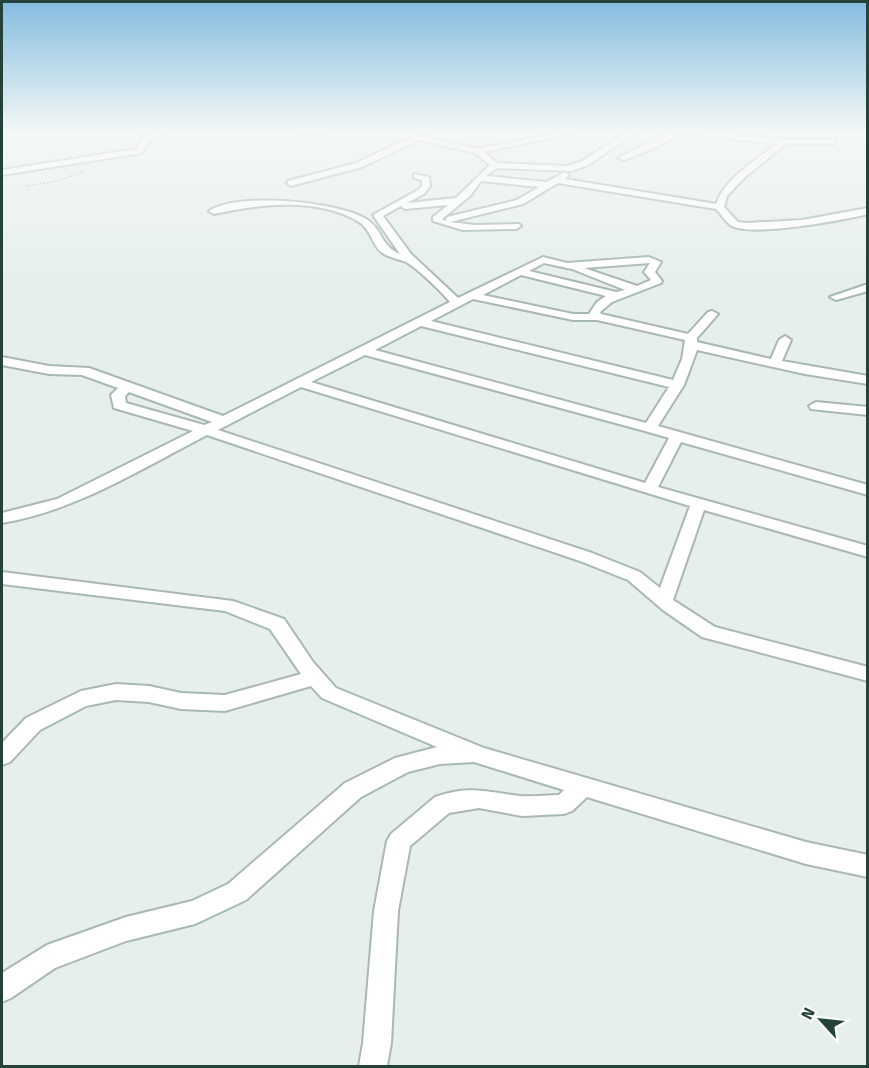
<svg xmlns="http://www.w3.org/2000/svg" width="869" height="1068" font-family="'Fira Sans',sans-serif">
<rect width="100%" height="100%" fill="#e6efeb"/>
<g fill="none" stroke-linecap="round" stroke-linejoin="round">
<g stroke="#a8b8b2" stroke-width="4">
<g id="minor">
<path d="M160 131H172L150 140 142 153 2 175V170L136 149 144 136Z"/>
<path d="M291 131 407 133 478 149 567 131H583L484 152 497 163 567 166 582 161 629 131H638L588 165 571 171 497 168 486 176 547 182 565 172 569 175 565 179 716 204C725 178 756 160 777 144L680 133 663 144 625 160 618 158 671 131H706L784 140H834V144H786L745 177 727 196 724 207 738 222 747 223 802 220 868 208V214C843 220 754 237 732 226 726 223 721 214 716 209L558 183 523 204 450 222 475 225 519 224 521 226 516 229 463 230 433 221V217L448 205 405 209 401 206 383 216 411 254 458 298 543 257 567 263 649 257 661 262 655 272 662 281 661 283 612 302 600 312 601 314 688 334 708 312 712 311 718 314 697 338V342L771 359 779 340 785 336 791 340 782 361 868 376V384L805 374 697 350 684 385 658 426 868 485V495L681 442 658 487 868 546V557L704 510 673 600 715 627 868 667V681L702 637 663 610 628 580 580 561 207 435C141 469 75 511 2 523V513L57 499 193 431 114 408 111 395 118 388 82 375 49 374 2 365V357L49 366 89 368 223 416 450 302C443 293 416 267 406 262 399 259 391 258 384 254 372 247 372 230 359 222 318 197 258 204 214 214L209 211C236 192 337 201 366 219 383 229 380 246 400 254L373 215 418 190 422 186V180L414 178V174L429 177 430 186 424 194 407 203 456 198 490 165 475 153 419 140 362 167 291 186 287 183 288 181 356 163 409 138H348ZM481 181 539 187 517 200 447 217 446 221 442 219 470 196ZM544 263 572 269 625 290 616 292 529 271ZM650 263 644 272 651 280 637 286 584 268ZM521 275 606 296 597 302 589 314H573L483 295ZM473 299 573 320H597L685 340 682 359 673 380 431 321ZM421 326 669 387 646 423 375 350ZM365 355 645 431 669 438 645 483 311 382ZM301 387 690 506 660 588 640 572 592 553 218 430ZM129 392 212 422 204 425 126 403 125 396Z"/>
<path d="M868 284V291L836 300 830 297Z"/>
<path d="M816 402 868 407V415L811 409 809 406Z"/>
<path d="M2 572 233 601 284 619 313 662 336 688 484 748 806 842 868 855V877L806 864 587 797 572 811 564 814 522 816 479 808 449 813 410 846 398 911 391 1043 387 1066H359L363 1043 374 911 387 841 391 834 435 797C470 785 486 792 520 796 533 797 546 795 559 795L564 790 474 762 440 764 408 772 361 797 246 900 195 924 126 941 55 968 11 998 2 1002V973L47 945 126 917 192 901 228 884 345 783 395 758 437 747 322 698 311 686 225 711 181 709 149 702 116 700 86 706 40 730 10 762 2 765V743L26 718 81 691 116 684 149 686 181 693 225 695 301 674 270 629 225 611 2 584Z"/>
</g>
</g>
<path stroke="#86b3a5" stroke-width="1.5" stroke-dasharray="1.5 2" stroke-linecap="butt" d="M26 186 53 182 86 171"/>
<use href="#minor" fill="#fff" fill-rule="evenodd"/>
</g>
<linearGradient id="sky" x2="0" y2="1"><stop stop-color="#84bce0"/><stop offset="0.47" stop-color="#f4f8f6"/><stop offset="1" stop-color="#f4f8f6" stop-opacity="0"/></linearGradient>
<rect width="869" height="281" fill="url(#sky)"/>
<rect width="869" height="1068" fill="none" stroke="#24423a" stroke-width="6"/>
<g transform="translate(821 1020) rotate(297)" stroke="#f7fbf9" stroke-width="4.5" paint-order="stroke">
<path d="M0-4.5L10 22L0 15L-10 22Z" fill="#24423a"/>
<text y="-9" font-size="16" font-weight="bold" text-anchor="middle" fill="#24423a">N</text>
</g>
</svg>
